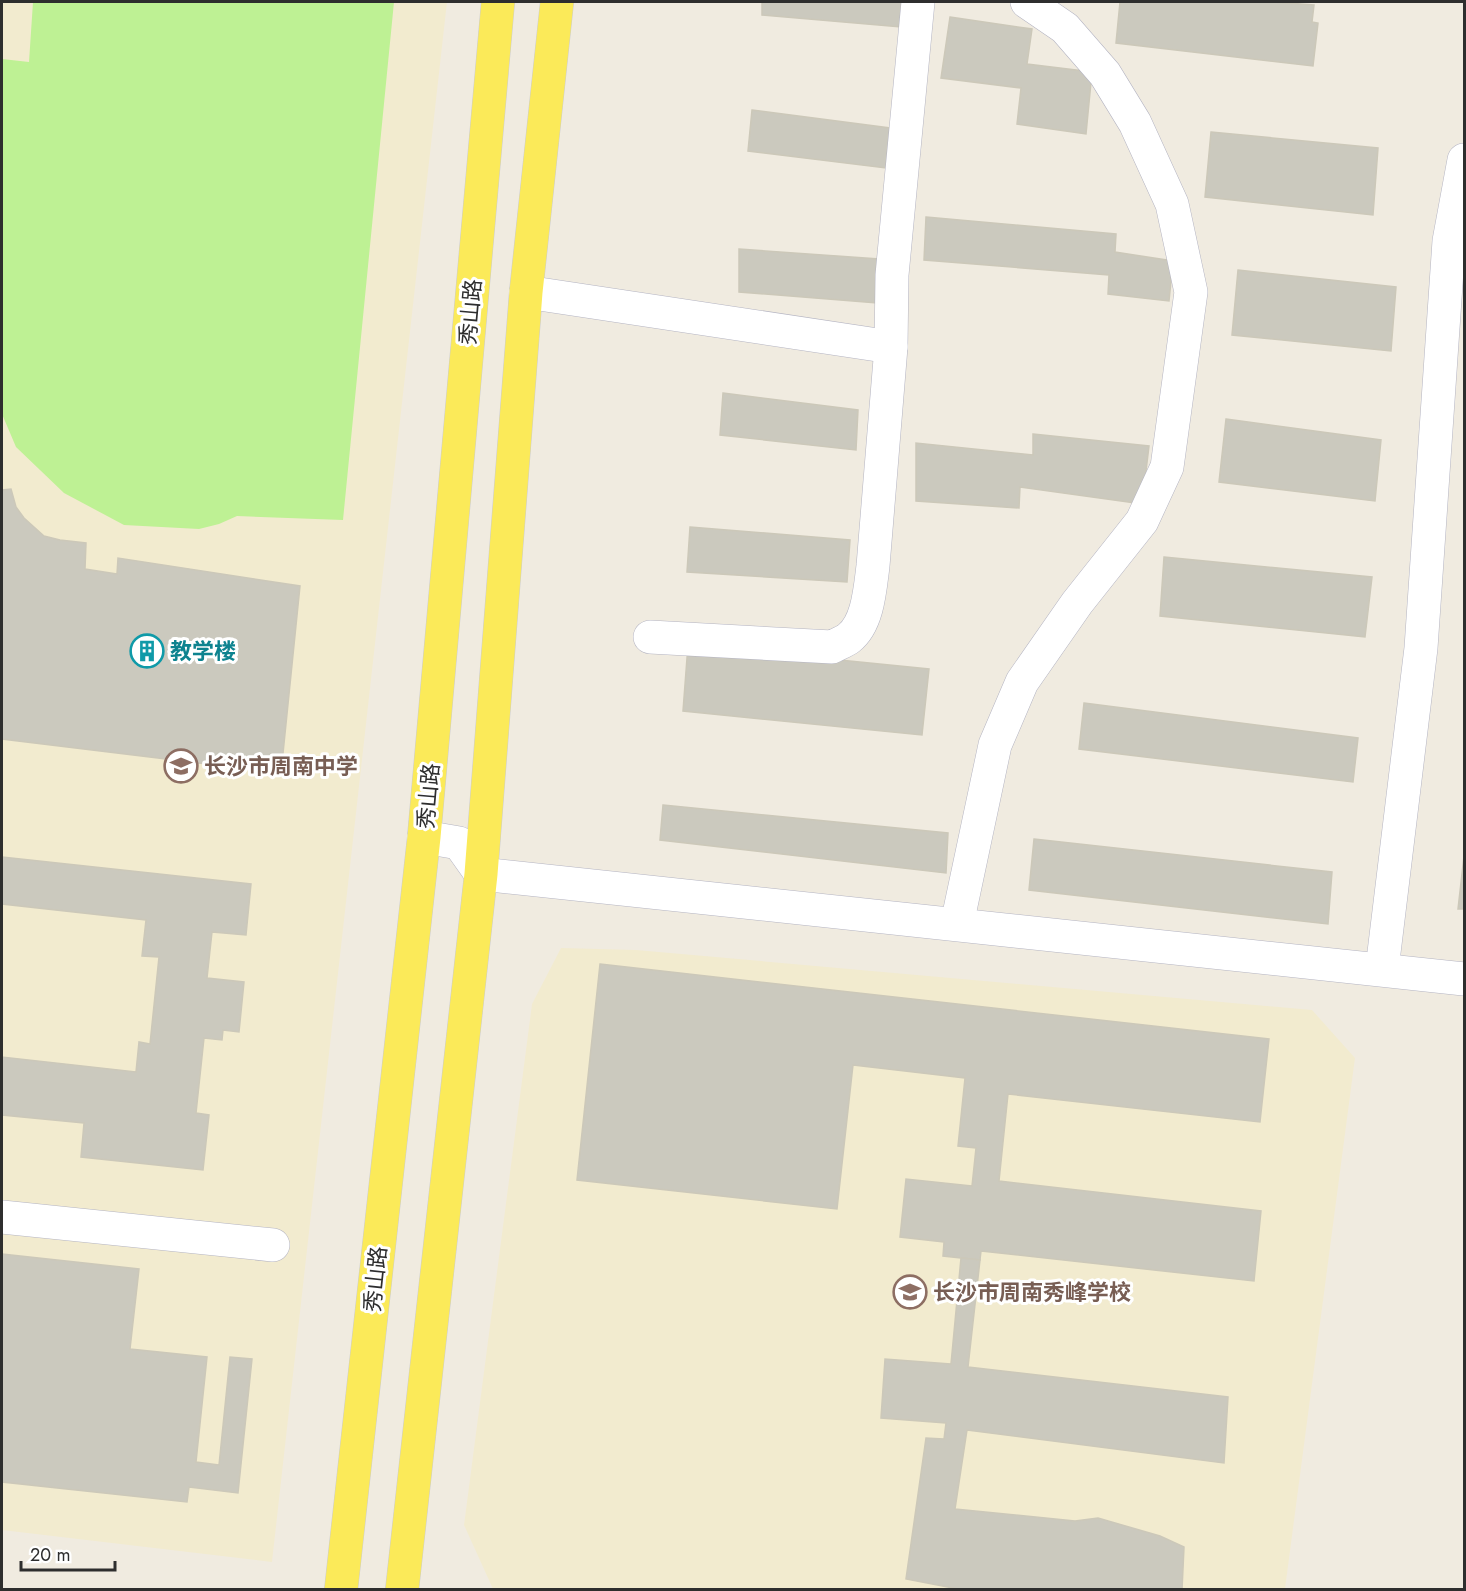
<svg xmlns="http://www.w3.org/2000/svg" width="1466" height="1591" font-family="Jost,'Noto Sans SC',sans-serif">
<rect width="100%" height="100%" fill="#f0ebe0"/>
<g fill="#f2ebcf">
<path d="M2 2H447L272 1562 2 1530Z"/>
<path d="M561 948 636 950 1312 1010 1355 1058 1285 1589H493L464 1525 532 1004Z"/>
</g>
<path fill="#bef194" d="M33 2H394L343 520 237 516 219 524 199 529 124 525 64 493 16 447 2 414V59L29 62Z"/>
<g fill="#cbc9be" stroke="#ccc8b9" stroke-width="1.5">
<path d="M762 2H902L901 27 762 15Z"/>
<path d="M1120 2H1274L1314 5 1312 22 1318 23 1313 66 1116 43Z"/>
<path d="M950 17 1032 29 1027 64 1092 72 1086 134 1017 124 1021 88 941 78Z"/>
<path d="M752 110 890 128 886 168 748 151Z"/>
<path d="M1211 132 1378 148 1373 215 1205 197Z"/>
<path d="M926 217 1116 234 1115 252 1173 261 1169 301 1108 294 1109 275 924 260Z"/>
<path d="M739 249 879 259 877 303 739 292Z"/>
<path d="M1238 270 1396 287 1391 351 1232 335Z"/>
<path d="M723 393 858 410 856 450 720 435Z"/>
<path d="M1226 419 1381 440 1375 501 1219 482Z"/>
<path d="M1033 434 1149 446 1142 504 1020 487 1019 508 916 501V443L1033 455Z"/>
<path d="M11 489 16 507 24 518 44 536 60 540 86 543 85 569 117 574 118 558 300 586 281 773 2 739V490Z"/>
<path d="M690 527 850 540 847 582 687 572Z"/>
<path d="M1164 557 1372 577 1365 637 1160 616Z"/>
<path d="M688 645 929 669 922 735 683 711Z"/>
<path d="M1084 703 1358 738 1353 782 1079 749Z"/>
<path d="M663 805 948 833 946 873 660 840Z"/>
<path d="M1034 839 1332 872 1328 924 1029 890Z"/>
<path d="M1464 856V909H1458Z"/>
<path d="M2 857 251 884 246 935 212 932 207 978 244 982 239 1032 223 1030 222 1040 204 1038 196 1113 209 1115 203 1170 81 1157 84 1123 2 1115V1057L136 1072 139 1042 150 1044 159 957 142 956 146 920 2 904Z"/>
<path d="M600 964 1269 1039 1260 1122 1008 1094 999 1181 1261 1211 1254 1281 981 1251 980 1260 961 1258 943 1256 944 1242 900 1237 906 1179 972 1186 976 1148 958 1146 965 1078 853 1065 837 1209 577 1180Z"/>
<path d="M2 1254 139 1269 130 1349 207 1357 196 1462 219 1465 230 1357 252 1359 238 1493 189 1487 187 1502 2 1482Z"/>
<path d="M961 1258 980 1260 968 1367 1228 1397 1224 1463 967 1430 955 1509 1075 1521 1098 1518 1160 1536 1184 1547 1182 1590H963L906 1579 926 1438 944 1439 946 1423 881 1418 885 1359 951 1364Z"/>
</g>
<g fill="none" stroke-linecap="round" stroke-linejoin="round">
<g stroke="#b4b4c2" stroke-width="34">
<g id="minor">
<path d="M526 292 891 347"/>
<path d="M650 637 832 647C837 644 844 642 849 638 868 623 870 589 873 566L891 347 892 275 918 2"/>
<path d="M424 837 459 843 481 874 1464 979"/>
<path d="M957 924 995 745 1022 682 1077 603 1142 521 1167 467 1191 292 1172 204 1135 123 1105 74 1065 28 1027 2"/>
<path d="M1382 969 1421 648 1449 241 1464 160"/>
<path d="M2 1217 273 1245"/>
</g>
</g>
<g stroke="#cdcdcd" stroke-width="34">
<g id="major">
<path d="M341 1590 424 837 498 2"/>
<path d="M402 1590 481 874 526 292 557 2"/>
</g>
</g>
<use href="#minor" stroke="#fff" stroke-width="33"/>
<use href="#major" stroke="#fbea59" stroke-width="33"/>
</g>
<defs>
<g id="building-ring" transform="scale(1.725)"><circle r="9.5" fill="#fff" stroke="#0f9aa8" stroke-width="1.5"/><path d="M-4-6H4V6H1V3H-1V6H-4ZM-2.5-4.3h1.7v1.8h-1.7ZM.8-4.3h1.7v1.8H.8ZM-2.5-1h1.7V.8h-1.7ZM.8-1h1.7V.8H.8Z" fill="#0f9aa8"/></g>
<g id="school-ring" transform="scale(1.725)"><circle r="9.5" fill="#fff" stroke="#8d6e63" stroke-width="1.5"/><path d="M0-5L7-2L0 1L-7-2ZM-4 1L0 2.5L4 1V4Q0 6-4 4Z" fill="#8d6e63"/></g>
</defs>
<g fill-rule="evenodd">
<use href="#building-ring" x="147" y="651"/>
<use href="#school-ring" x="181" y="766"/>
<use href="#school-ring" x="910" y="1292"/>
</g>
<g text-anchor="middle" dominant-baseline="central" stroke-width="6" stroke-linejoin="round" paint-order="stroke">
<g font-size="22" fill="#2e2e2e" stroke="#fff">
<text transform="translate(470 312) rotate(-85)">秀山路</text>
<text transform="translate(428 796) rotate(-85)">秀山路</text>
<text transform="translate(375 1279) rotate(-84)">秀山路</text>
</g>
<g font-size="22" font-weight="bold" fill="#0d838f" stroke="#fff" text-anchor="start">
<text x="170" y="651">教学楼</text>
</g>
<g font-size="22" font-weight="bold" fill="#785e54" stroke="#fff" text-anchor="start">
<text x="204" y="766">长沙市周南中学</text>
<text x="933" y="1292">长沙市周南秀峰学校</text>
</g>
</g>
<rect width="1466" height="1591" fill="none" stroke="#2e2e2e" stroke-width="6"/>
<path d="M21 1561v9h94v-9" fill="none" stroke="#2e2e2e" stroke-width="3"/>
<text x="30" y="1561" font-size="18" fill="#2e2e2e" stroke="#ffffff" stroke-width="4.5" paint-order="stroke">20 m</text>
</svg>
